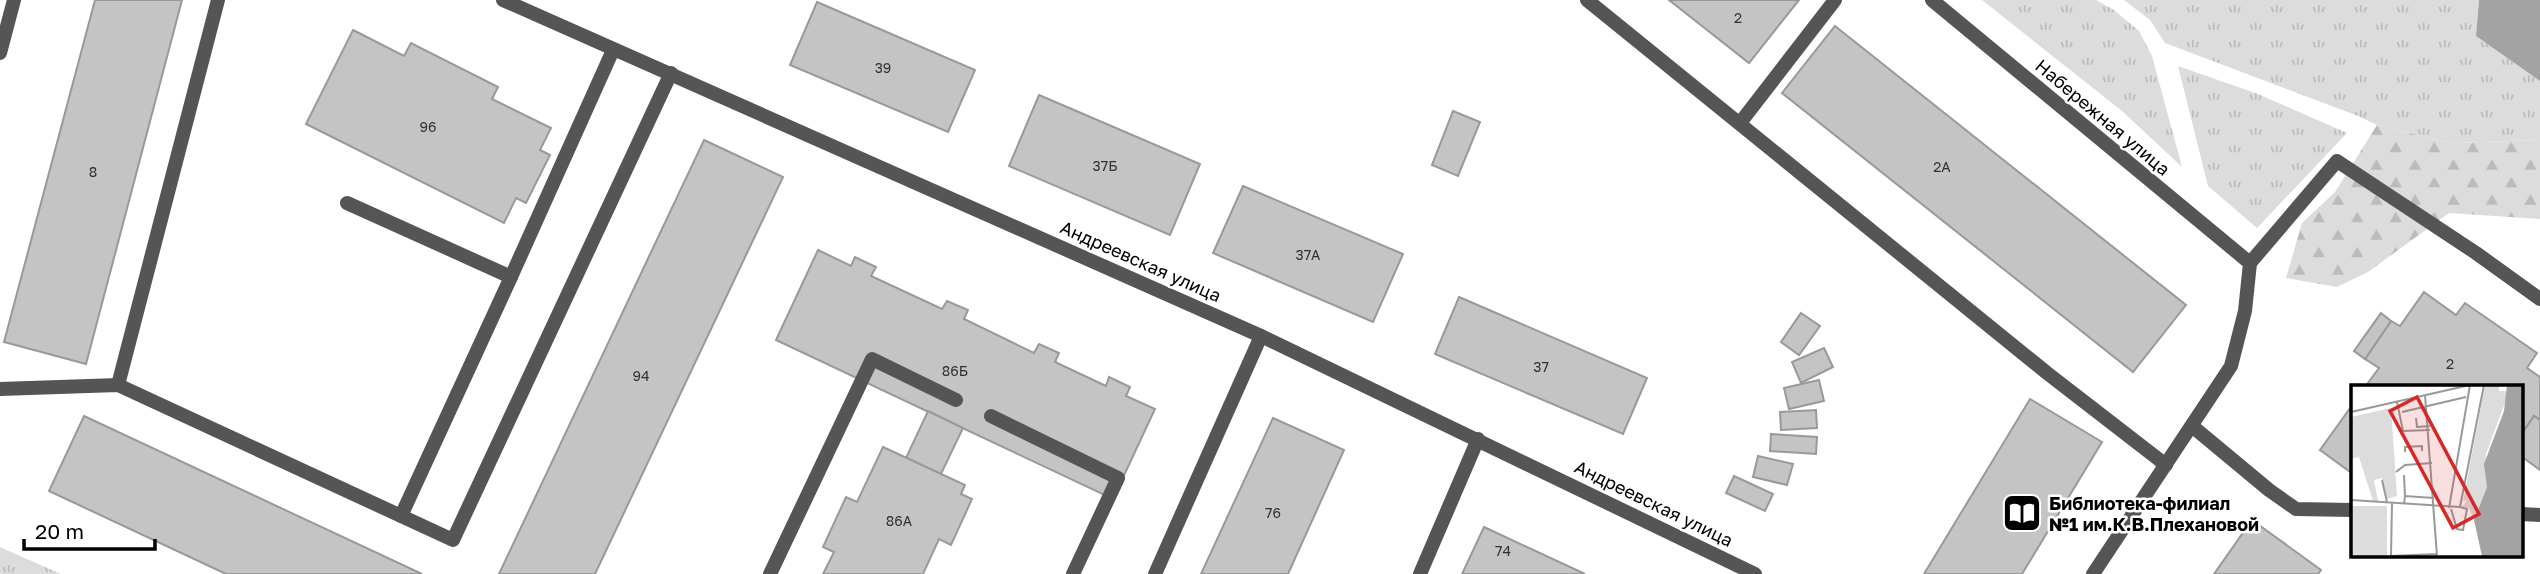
<svg xmlns="http://www.w3.org/2000/svg" width="2540" height="574" font-family="'Golos Text',sans-serif">
<defs>
<pattern id="grass-tufts" width="24" height="20" patternUnits="userSpaceOnUse" patternTransform="scale(1.75)"><rect width="24" height="20" fill="#dcdcdc"/><path d="M3 7l-1-3M5 7V3M7 7l1-3M15 17l-1-3M17 17v-4M19 17l1-3" fill="none" stroke="#bbb"/></pattern>
<pattern id="forest-firs" width="22" height="20" patternUnits="userSpaceOnUse" patternTransform="scale(1.75)"><rect width="22" height="20" fill="#dcdcdc"/><path d="M5 1l3.5 6h-7zM16 11l3.5 6h-7z" fill="#bbb"/></pattern>
</defs>
<rect width="100%" height="100%" fill="#fff"/>
<g fill="url(#grass-tufts)">
<path d="M1982 0H2096L2114 10 2139 31 2152 56 2182 167 2122 111Z"/>
<path d="M2124 0H2479L2476 36 2540 81V140L2451 143 2377 125 2358 116 2165 43 2150 20Z"/>
<path d="M2178 66 2258 94 2347 133 2257 228 2208 186Z"/>
<path d="M0 547 2 548 61 574H0Z"/>
</g>
<path fill="url(#forest-firs)" d="M2377 125 2451 143 2540 140V219L2449 213 2368 272 2337 287 2286 278 2302 223 2335 192Z"/>
<path fill="#a3a3a3" d="M2479 0H2540V81L2476 36Z"/>
<g fill="#c4c4c4" stroke="#999" stroke-width="2">
<path d="M95 0H182L86 364 4 342Z"/>
<path d="M1669 0H1799L1749 63Z"/>
<path d="M817 2 975 70 948 132 790 65Z"/>
<path d="M1835 26 2186 305 2133 372 1782 93Z"/>
<path d="M353 30 404 56 411 43 498 87 492 99 551 128 540 150 550 155 526 203 516 198 504 223 306 124Z"/>
<path d="M1039 95 1200 164 1170 235 1009 166Z"/>
<path d="M1453 111 1480 122 1458 176 1432 165Z"/>
<path d="M704 140 783 177 595 574H499Z"/>
<path d="M1243 186 1403 254 1373 322 1213 253Z"/>
<path d="M818 250 851 266 855 257 876 267 871 276 942 309 947 301 968 310 964 319 1034 353 1039 344 1059 353 1055 362 1106 386 1109 377 1130 387 1126 396 1155 409 1113 499 776 340Z"/>
<path d="M2424 292 2456 315 2465 303 2537 353 2527 368 2540 377V420L2534 416 2521 435V387H2365L2379 368 2365 359 2391 321 2400 326Z"/>
<path d="M1459 297 1647 378 1623 434 1435 354Z"/>
<path d="M1801 313 1820 326 1799 355 1781 342Z"/>
<path d="M2381 313 2391 321 2365 359 2354 351Z"/>
<path d="M1824 348 1833 367 1801 383 1792 362Z"/>
<path d="M1819 380 1824 401 1789 409 1784 388Z"/>
<path d="M2030 399 2102 442 2022 574H1924Z"/>
<path d="M2353 404V474L2320 450Z"/>
<path d="M1816 410 1817 428 1781 430 1780 412Z"/>
<path d="M928 411 963 428 941 474 906 458Z"/>
<path d="M84 416 422 574H226L49 491Z"/>
<path d="M2534 416 2540 420V470L2521 456V435Z"/>
<path d="M1273 418 1344 450 1288 574H1201Z"/>
<path d="M1771 434 1817 437 1816 454 1770 451Z"/>
<path d="M883 447 965 485 961 494 972 499 951 545 939 539 923 574H823L834 552 823 547 846 497 857 502Z"/>
<path d="M1758 456 1793 464 1787 485 1753 477Z"/>
<path d="M1734 476 1773 494 1765 511 1726 493Z"/>
<path d="M2252 520 2321 570 2318 574H2214Z"/>
<path d="M1484 527 1585 574H1462Z"/>
</g>
<g fill="none" stroke-linecap="round" stroke-linejoin="round">
<g stroke="#555" stroke-width="14">
<path d="M1587 0 2047 373 2166 465"/>
<path d="M1740 123 1835 0"/>
<path d="M347 203 511 277 613 50"/>
<path d="M2250 263 2337 161 2476 253 2540 299"/>
<path d="M118 385 218 0"/>
<path d="M0 389 118 385 453 540 671 73"/>
<path d="M991 416 1118 478 1073 574"/>
<path d="M2192 426 2269 490 2296 509 2353 510"/>
<path d="M2521 514 2540 515"/>
<path d="M401 516 511 277"/>
<path d="M770 574 872 359 956 400"/>
<path d="M1155 574 1261 336"/>
<path d="M1420 574 1478 439"/>
</g>
<g stroke="#555" stroke-width="14">
<path d="M503 0 1261 336 1755 574"/>
<path d="M1932 0 2250 263 2245 311 2231 366 2093 574"/>
<path d="M0 53 14 0"/>
</g>
</g>
<defs>
<g id="library-square" transform="scale(2.0125)"><rect x="-9" y="-9" width="18" height="18" rx="4" fill="#000" stroke="#fff"/><path d="M-6-4Q-3-5.5-.7-3.5V5Q-3 3-6 4ZM6-4Q3-5.5 .7-3.5V5Q3 3 6 4Z" fill="#fff"/></g>
</defs>
<g fill-rule="evenodd">
<use href="#library-square" x="2022" y="513"/>
</g>
<g text-anchor="middle" dominant-baseline="central" stroke-width="5" stroke-linejoin="round" paint-order="stroke">
<g font-size="14" fill="#313131">
<text x="1738" y="17">2</text>
<text x="883" y="67">39</text>
<text x="428" y="126">96</text>
<text x="1105" y="165">37Б</text>
<text x="1942" y="166">2А</text>
<text x="93" y="171">8</text>
<text x="1308" y="254">37А</text>
<text x="2450" y="363">2</text>
<text x="1541" y="366">37</text>
<text x="955" y="370">86Б</text>
<text x="641" y="375">94</text>
<text x="1273" y="512">76</text>
<text x="899" y="520">86А</text>
<text x="1503" y="550">74</text>
</g>
<g font-size="18" fill="#000" stroke="#fff">
<text transform="translate(2103 117) rotate(40)">Набережная улица</text>
<text transform="translate(1141 261) rotate(24)">Андреевская улица</text>
<text transform="translate(1654 503) rotate(26)">Андреевская улица</text>
</g>
<g font-size="18" font-weight="bold" fill="#000" stroke="#fff" text-anchor="start">
<text x="2049" y="503">Библиотека-филиал<tspan x="2049" dy="21">№1 им.К.В.Плехановой</tspan></text>
</g>
</g>
<g transform="translate(2351 385)">
<rect width="172" height="172" fill="#fff"/>
<path d="M134 0H148V6H155V15L135 69 136 102 123 135 118 123 111 122 117 114 112 117ZM40 23 46 111 36 114 31 93 23 95 27 116H22L8 72 0 74V32Z" fill="#dcdcdc"/>
<path d="M0 121H36V171H0Z" fill="#dcdcdc"/>
<path d="M156 0H171V171H131L123 135 136 102 133 79 153 26Z" fill="#a3a3a3"/>
<path fill="none" stroke="#999" stroke-width="2" d="M74 10 86 171M46 17 52 46 79 45M0 27 119 0M51 27 115 12M65 33 66 42 79 41M54 67V62L71 61V66M45 87 54 80 81 78M53 90 54 111M31 95 36 117M0 115 109 122M53 119 54 111 83 113M109 122 133 0M98 123 119 0M100 124 106 144 112 145 116 124 109 122M40 171 41 118M40 171 86 169"/>
<path fill="#d62828" fill-opacity="0.15" stroke="#d62828" stroke-width="3.5" d="M66 12 128 129 102 143 39 26Z"/>
<rect width="172" height="172" fill="none" stroke="#000" stroke-width="3.5"/>
</g>
<path d="M24 539v10h131v-10" fill="none" stroke="#000000" stroke-width="3.5"/>
<text x="35" y="539" font-size="21" fill="#000000" stroke="#ffffff" stroke-width="5" paint-order="stroke">20 m</text>
</svg>
